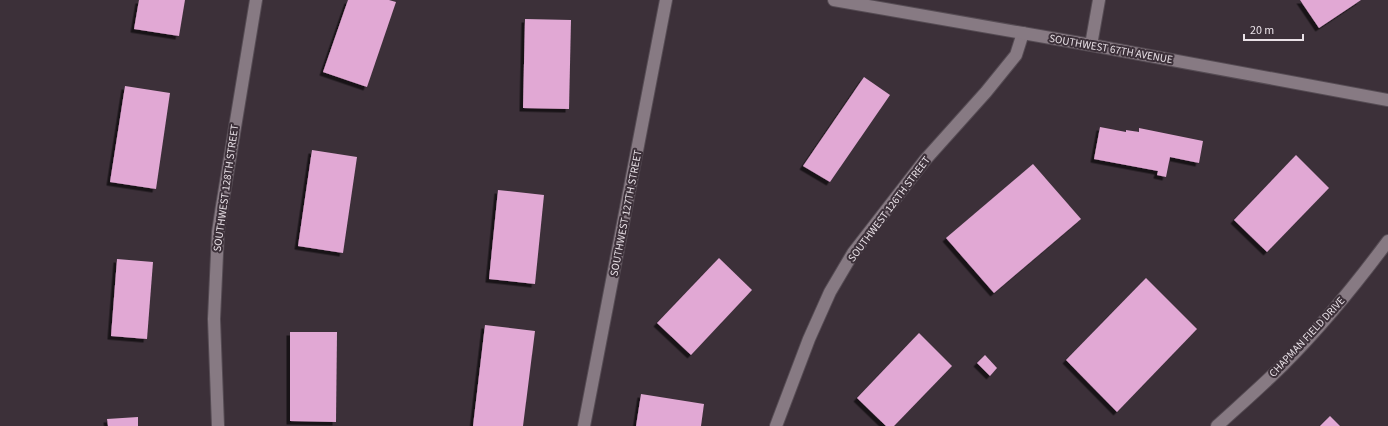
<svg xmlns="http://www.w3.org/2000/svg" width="1388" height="426" font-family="'Source Sans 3',sans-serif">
<defs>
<filter id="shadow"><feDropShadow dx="-3.5" dy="3.5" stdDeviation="0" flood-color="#0009"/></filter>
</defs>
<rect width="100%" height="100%" fill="#3c3039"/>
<g fill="#e1a8d4" filter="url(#shadow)">
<path d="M139 0H185L179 36 134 29Z"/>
<path d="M348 0H389L396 2 367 87 323 72Z"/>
<path d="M1300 0H1361L1319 28Z"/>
<path d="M525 19 571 20 569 109 523 108Z"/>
<path d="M864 77 890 95 830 182 803 166Z"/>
<path d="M125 86 170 93 156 189 110 182Z"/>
<path d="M1100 127 1126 132V130L1139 132V128L1203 141 1199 163 1170 157 1166 177 1157 175 1158 171 1094 159Z"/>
<path d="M312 150 357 157 343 253 298 246Z"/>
<path d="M1296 155 1329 188 1267 252 1234 220Z"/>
<path d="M1033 164 1081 219 994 293 946 238Z"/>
<path d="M498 190 544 195 535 284 489 279Z"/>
<path d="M719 258 752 290 691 355 657 323Z"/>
<path d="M117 259 153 262 147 339 111 336Z"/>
<path d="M1146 278 1197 329 1117 412 1066 360Z"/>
<path d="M485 325 535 331 523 426H473Z"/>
<path d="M290 332H337L336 422 290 421Z"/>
<path d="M919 333 952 366 894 426H886L857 398Z"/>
<path d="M985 355 997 368 990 376 977 363Z"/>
<path d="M641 394 704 404 701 426H636Z"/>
<path d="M1330 416 1340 426H1320Z"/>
<path d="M138 417V426H108L107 419Z"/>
</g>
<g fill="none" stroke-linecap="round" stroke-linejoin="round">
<g stroke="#564c54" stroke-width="14">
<g id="street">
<path d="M1091 45 1099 0"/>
<path d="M218 426 214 319 218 232 222 206 256 0"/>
<path d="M584 426 666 0"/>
<path d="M776 426 809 339 830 292 853 253 925 160 986 92 1016 55 1023 33"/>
</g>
</g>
<g stroke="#564c54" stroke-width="14">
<g id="secondary">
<path d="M834 0 1091 45 1388 100"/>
<path d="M1217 426C1240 405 1263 385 1284 364 1322 326 1356 284 1388 241"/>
</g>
</g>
<use href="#street" stroke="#877a83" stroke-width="12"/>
<use href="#secondary" stroke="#877a83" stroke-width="12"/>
</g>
<g text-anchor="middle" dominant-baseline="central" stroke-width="4" stroke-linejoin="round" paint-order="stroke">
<g font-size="11" fill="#e9e1e7" stroke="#3c3039">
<text transform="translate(1111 49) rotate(10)">SOUTHWEST 67TH AVENUE</text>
<text transform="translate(226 188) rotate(-82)">SOUTHWEST 128TH STREET</text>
<text transform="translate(889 209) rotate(-53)">SOUTHWEST 126TH STREET</text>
<text transform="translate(626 213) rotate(-79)">SOUTHWEST 127TH STREET</text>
<text transform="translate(1307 337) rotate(-47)">CHAPMAN FIELD DRIVE</text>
</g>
</g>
<path d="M1244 34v6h59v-6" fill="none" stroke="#e9e1e7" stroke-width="2"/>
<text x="1250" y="34" font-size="12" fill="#e9e1e7" stroke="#3c3039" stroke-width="3" paint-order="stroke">20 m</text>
</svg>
